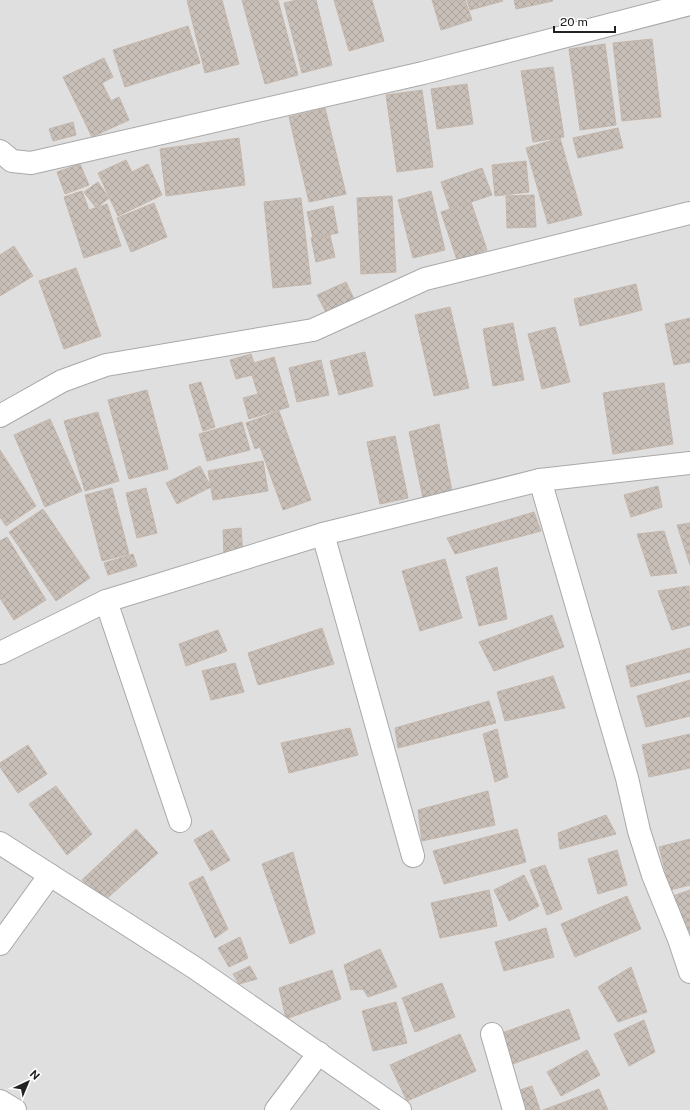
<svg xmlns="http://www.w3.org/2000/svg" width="690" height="1110" font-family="'Public Sans',sans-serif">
<defs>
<pattern id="building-cross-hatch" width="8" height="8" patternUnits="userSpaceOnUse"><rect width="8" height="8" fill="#c7bfb8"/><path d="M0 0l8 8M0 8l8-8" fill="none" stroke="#aba49e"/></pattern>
</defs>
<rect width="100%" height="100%" fill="#f2efe9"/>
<rect fill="#e0dfdf" x="0" y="0" width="690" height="1110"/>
<g fill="url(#building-cross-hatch)" stroke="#c4b6ab">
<path d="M187 0H222L239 64 205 73Z"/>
<path d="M242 0H278L298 75 265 84Z"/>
<path d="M297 0H316L332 65 302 73 284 3Z"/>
<path d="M334 0H372L384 41 349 51Z"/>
<path d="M432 0H465L472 20 441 30Z"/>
<path d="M467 0H502L503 1 470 10Z"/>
<path d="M514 0H552L553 1 516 9Z"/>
<path d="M188 26 200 63 125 87 113 50Z"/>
<path d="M652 39 661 117 622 121 613 43Z"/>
<path d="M605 44 616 125 580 130 569 49Z"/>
<path d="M104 58 113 77 102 83 111 101 119 97 129 120 92 137 63 77Z"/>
<path d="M553 67 564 137 533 142 521 71Z"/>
<path d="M467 84 473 124 437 129 431 89Z"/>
<path d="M422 90 433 167 397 172 386 95Z"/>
<path d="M325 108 346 194 309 202 289 117Z"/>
<path d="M73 122 76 135 53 141 49 129Z"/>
<path d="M618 128 623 148 578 158 573 138Z"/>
<path d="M239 138 245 185 166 196 160 149Z"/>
<path d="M560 138 582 215 548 224 526 148Z"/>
<path d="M126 160 132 172 148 164 162 195 118 216 98 173Z"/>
<path d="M526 161 529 192 495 196 492 165Z"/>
<path d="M80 164 89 185 65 194 57 172Z"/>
<path d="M482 168 492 195 450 209 441 182Z"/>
<path d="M98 182 109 198 96 208 84 192Z"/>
<path d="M82 191 89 210 107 204 121 246 84 258 64 197Z"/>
<path d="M431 191 445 250 413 258 398 200Z"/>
<path d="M534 195 536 227 507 228 506 196Z"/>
<path d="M392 196 396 272 361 274 357 198Z"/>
<path d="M301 198 311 284 273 288 264 202Z"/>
<path d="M471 202 487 250 457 260 441 212Z"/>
<path d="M154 203 167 237 131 252 117 218Z"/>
<path d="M333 206 338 233 313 238 307 212Z"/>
<path d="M330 235 335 257 316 262 311 238Z"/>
<path d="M14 246 33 276 0 296V255Z"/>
<path d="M76 268 101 336 64 349 39 281Z"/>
<path d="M346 282 355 301 327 314 317 295Z"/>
<path d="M636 284 642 310 580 326 574 299Z"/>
<path d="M450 307 469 388 434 396 415 315Z"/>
<path d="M690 318V362L674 365 665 324Z"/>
<path d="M513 323 524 380 493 386 483 329Z"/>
<path d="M555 327 570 382 542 389 528 334Z"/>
<path d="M365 352 373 386 339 395 330 361Z"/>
<path d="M251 354 254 363 274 357 289 407 249 419 243 398 258 394 252 375 236 379 230 360Z"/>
<path d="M321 360 329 395 297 402 289 368Z"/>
<path d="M201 382 215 427 203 431 189 385Z"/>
<path d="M664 383 673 444 613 454 603 393Z"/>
<path d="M147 390 168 469 129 479 108 400Z"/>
<path d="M279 411 311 500 283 510 260 447 255 449 246 423Z"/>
<path d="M98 412 119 481 85 491 64 421Z"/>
<path d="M50 419 82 491 45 507 14 435Z"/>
<path d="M242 422 250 450 207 461 199 434Z"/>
<path d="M439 424 452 491 423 498 409 432Z"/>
<path d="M395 436 408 498 380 504 367 442Z"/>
<path d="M0 450 36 506 6 526 0 517Z"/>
<path d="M263 461 268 491 213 500 208 471Z"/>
<path d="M200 466 211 487 177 504 166 483Z"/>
<path d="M658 486 662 507 631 517 624 495Z"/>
<path d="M112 488 129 554 102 561 85 495Z"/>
<path d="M146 488 157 533 137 538 126 493Z"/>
<path d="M43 509 90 578 56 601 9 532Z"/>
<path d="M534 512 541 531 455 554 447 538Z"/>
<path d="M690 523V565L677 525Z"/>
<path d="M241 528 243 555 224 556 223 530Z"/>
<path d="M664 531 677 573 651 576 637 534Z"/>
<path d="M7 537 46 600 14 620 0 598V541Z"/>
<path d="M133 554 137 566 108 575 104 563Z"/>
<path d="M445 559 462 618 420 631 402 571Z"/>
<path d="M497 567 507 619 479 626 466 577Z"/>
<path d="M689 586 690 625 672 630 658 591Z"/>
<path d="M552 615 564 647 494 671 479 642Z"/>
<path d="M322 628 334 664 258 685 248 653Z"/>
<path d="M218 630 227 651 186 666 179 644Z"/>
<path d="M690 648V672L631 687 626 666Z"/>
<path d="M235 663 244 692 211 700 202 671Z"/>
<path d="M553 676 565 708 505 721 497 692Z"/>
<path d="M690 680V716L646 727 637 696Z"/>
<path d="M489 701 496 723 398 748 395 728Z"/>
<path d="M350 728 358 755 289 773 281 743Z"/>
<path d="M497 729 508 777 495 782 483 734Z"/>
<path d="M690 734V768L649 777 642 745Z"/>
<path d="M28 745 47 774 18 793 0 767V763Z"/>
<path d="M56 786 92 834 67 855 29 804Z"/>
<path d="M488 791 495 825 422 841 418 810Z"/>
<path d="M606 815 616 834 560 849 558 833Z"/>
<path d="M136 829 158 853 104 901 82 880Z"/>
<path d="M517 829 526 862 444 884 433 851Z"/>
<path d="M212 830 230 860 211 871 194 840Z"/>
<path d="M690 839V885L670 890 659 847Z"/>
<path d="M617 850 627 885 598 894 588 859Z"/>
<path d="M293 852 315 933 290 944 262 864Z"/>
<path d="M545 865 562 909 547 915 530 870Z"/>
<path d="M524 875 539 906 509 921 494 890Z"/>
<path d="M203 876 228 929 215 938 189 883Z"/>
<path d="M489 890 497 926 440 938 431 903Z"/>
<path d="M690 890V936L682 939 667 898Z"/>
<path d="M627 896 641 929 575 957 561 924Z"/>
<path d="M546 928 554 957 504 971 495 942Z"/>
<path d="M240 937 248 958 229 967 218 948Z"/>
<path d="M380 949 397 987 368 997 363 989 351 990 344 965Z"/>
<path d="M250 966 257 979 239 984 233 974Z"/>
<path d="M631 967 647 1012 618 1022 598 987Z"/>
<path d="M332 970 341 999 286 1019 279 988Z"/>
<path d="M442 983 455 1017 415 1032 402 998Z"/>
<path d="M396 1002 407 1043 373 1051 362 1011Z"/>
<path d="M569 1009 580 1039 510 1065 499 1034Z"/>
<path d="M644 1020 655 1052 629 1066 614 1034Z"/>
<path d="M460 1034 476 1071 407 1101 390 1065Z"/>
<path d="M587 1050 600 1075 561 1096 547 1072Z"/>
<path d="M532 1086 540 1110H523L517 1091Z"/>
<path d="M599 1089 608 1110H543Z"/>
</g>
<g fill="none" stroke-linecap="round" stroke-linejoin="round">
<g stroke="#a9a9a9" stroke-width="24">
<g id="street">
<path d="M0 151 12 161 31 163 423 73 690 4"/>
<path d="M0 416 62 381 106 365 313 330 425 279 690 213"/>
<path d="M540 480 627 778 639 831 653 875 679 939 690 972"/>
<path d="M323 534 413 856"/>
<path d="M106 601 180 821"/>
<path d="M0 653 106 601 323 534 540 480 690 463"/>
<path d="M0 843 195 968 400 1110"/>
<path d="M0 944 50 875"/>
<path d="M492 1034 514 1110"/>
<path d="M0 1101 15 1110"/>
<path d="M276 1110 319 1053"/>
</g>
</g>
<use href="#street" stroke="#fff" stroke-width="22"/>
</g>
<g transform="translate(28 1082) rotate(44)" stroke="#ffffff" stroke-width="3" paint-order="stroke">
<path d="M0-3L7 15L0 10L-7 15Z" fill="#222222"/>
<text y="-6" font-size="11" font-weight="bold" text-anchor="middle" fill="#222222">N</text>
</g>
<path d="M554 26v6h61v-6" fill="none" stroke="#222222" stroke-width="2"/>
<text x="560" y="26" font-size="12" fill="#222222" stroke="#ffffff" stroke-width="3" paint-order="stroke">20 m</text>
</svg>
